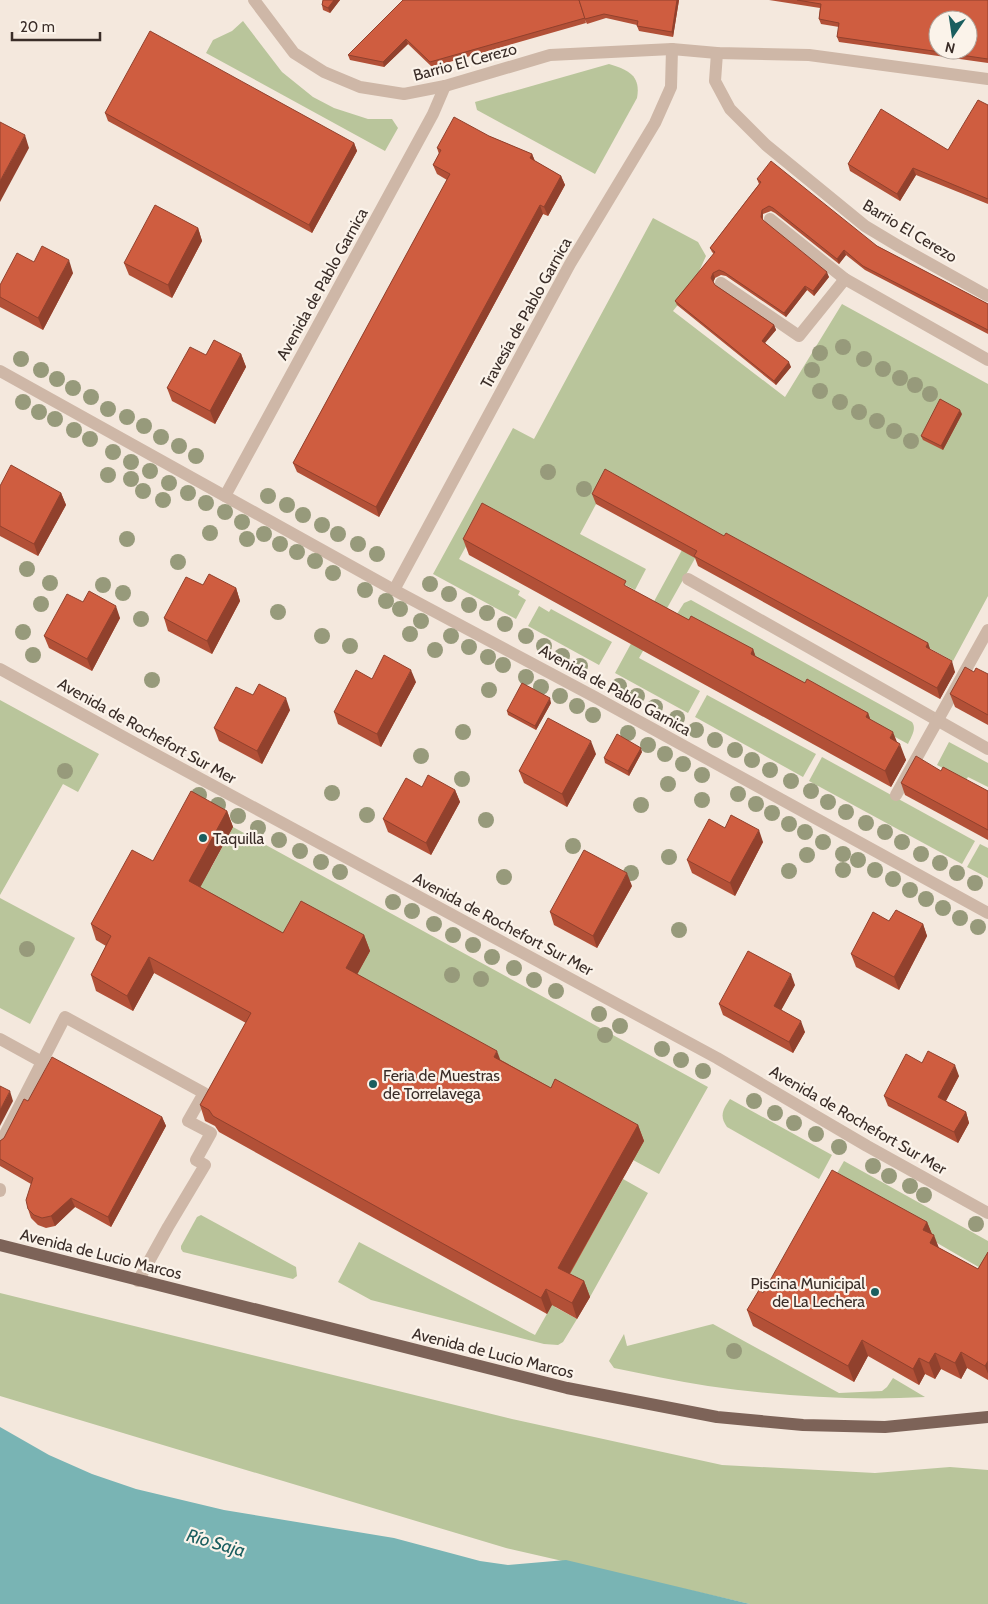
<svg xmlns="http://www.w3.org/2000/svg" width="988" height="1604" font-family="Cabin,sans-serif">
<rect width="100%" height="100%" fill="#f4e8dd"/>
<g fill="#b9c59b">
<path d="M243 21 282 72 313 97 334 108 368 119H392L398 128 385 151 206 53 213 40 232 31Z"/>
<path d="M609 64C629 70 641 76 637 98L595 174 477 110 475 102Z"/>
<path d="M653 218 698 242 706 256 692 287 673 311 785 397 842 304 988 384V596L953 661 711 530 639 658 700 691 688 713 615 673 694 528 609 480 580 534 646 569 635 590 486 510 459 559 520 591 518 595 526 600 516 619 433 574 513 428 534 439Z"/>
<path d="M691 600 912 722C917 729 911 737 908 744L675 617 684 603Z"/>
<path d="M539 606 549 612 551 609 612 642 599 665 528 626Z"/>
<path d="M707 695 816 754 803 777 695 717Z"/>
<path d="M0 700 99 754 78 792 63 784 0 895Z"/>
<path d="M949 742 988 763V787L968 777 966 780 937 765Z"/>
<path d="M822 757 975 841 962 864 809 781Z"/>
<path d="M233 827 708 1087 659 1174 633 1160 643 1141 352 984 369 951 289 949 159 877 211 868Z"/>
<path d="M980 844 988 848V878L967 867Z"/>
<path d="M0 898 75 938 30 1024 0 1008Z"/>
<path d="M730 1099 832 1155 819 1179 727 1127C719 1116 723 1109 730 1099Z"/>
<path d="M844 1161 988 1241V1259L982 1269 832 1182Z"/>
<path d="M623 1179 648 1193 590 1297 555 1307 577 1319 563 1342 558 1345 544 1344 371 1300 338 1282 359 1242 535 1335Z"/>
<path d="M201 1215 296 1267 297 1276 293 1279 183 1252 181 1249V1246L197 1217Z"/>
<path d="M0 1293 512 1419 722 1465 875 1473 950 1467 988 1470V1604H750L506 1548 0 1396Z"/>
<path d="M713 1324 839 1393 882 1391 887 1387 893 1378 925 1397C852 1401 780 1396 708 1386 676 1381 645 1374 614 1368L609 1361 624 1334 627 1346Z"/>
</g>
<path fill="#79b4b4" d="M0 1427 49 1455 92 1474 136 1489 224 1510 394 1538 480 1561 508 1565 566 1560 750 1604H0Z"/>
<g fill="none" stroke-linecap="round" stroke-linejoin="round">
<g stroke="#ceb7a7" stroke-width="12">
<path d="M721 283 799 336 845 279"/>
<path d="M0 1039 42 1062"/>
<path d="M0 1144 65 1017 204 1093 188 1121 211 1133 196 1160 205 1165 168 1227 138 1281"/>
<path d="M0 1189V1191"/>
</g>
<g stroke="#ceb7a7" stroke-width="12">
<path d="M254 0 294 53 324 72 360 87 404 94 445 86 550 55 672 49 717 53 809 55 988 79"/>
<path d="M717 53 715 81 730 109 766 145 865 226 900 247 988 296"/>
<path d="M770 219 845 279 988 360"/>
<path d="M0 371 394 590 593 696 988 913"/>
<path d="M225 496 433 114 445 86"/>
<path d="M688 579 988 749"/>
<path d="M394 590 570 264 655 123 671 87 672 49"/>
<path d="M0 669 151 752 717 1058 867 1146 988 1213"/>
<path d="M896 795 988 630"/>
</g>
<path stroke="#7d6358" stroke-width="12" d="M0 1245 567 1388 717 1417 803 1425 885 1427 988 1417"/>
</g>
<g fill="#979a7b">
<circle cx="843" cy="347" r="8"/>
<circle cx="820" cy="353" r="8"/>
<circle cx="21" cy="359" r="8"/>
<circle cx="864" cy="359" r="8"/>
<circle cx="883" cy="369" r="8"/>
<circle cx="41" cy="370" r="8"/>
<circle cx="812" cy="370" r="8"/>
<circle cx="900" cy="378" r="8"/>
<circle cx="57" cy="379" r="8"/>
<circle cx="915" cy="385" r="8"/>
<circle cx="73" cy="388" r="8"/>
<circle cx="820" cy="391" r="8"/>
<circle cx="930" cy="394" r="8"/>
<circle cx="91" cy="397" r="8"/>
<circle cx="23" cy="402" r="8"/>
<circle cx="840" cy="402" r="8"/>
<circle cx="108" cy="409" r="8"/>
<circle cx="39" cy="412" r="8"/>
<circle cx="859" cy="412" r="8"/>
<circle cx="127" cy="417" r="8"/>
<circle cx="55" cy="419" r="8"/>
<circle cx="877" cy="421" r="8"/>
<circle cx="144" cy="426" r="8"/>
<circle cx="74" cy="430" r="8"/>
<circle cx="894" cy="431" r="8"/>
<circle cx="161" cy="437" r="8"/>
<circle cx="90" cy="439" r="8"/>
<circle cx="911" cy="441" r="8"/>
<circle cx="179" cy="446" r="8"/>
<circle cx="113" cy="452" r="8"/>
<circle cx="196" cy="456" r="8"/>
<circle cx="131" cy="462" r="8"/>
<circle cx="150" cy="471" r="8"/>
<circle cx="548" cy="472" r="8"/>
<circle cx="108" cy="475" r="8"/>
<circle cx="131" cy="479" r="8"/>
<circle cx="169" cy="483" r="8"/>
<circle cx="584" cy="489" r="8"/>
<circle cx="143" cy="491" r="8"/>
<circle cx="188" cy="493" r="8"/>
<circle cx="268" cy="496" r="8"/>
<circle cx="163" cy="500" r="8"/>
<circle cx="206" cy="503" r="8"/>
<circle cx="287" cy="505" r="8"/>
<circle cx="225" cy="512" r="8"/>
<circle cx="303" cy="515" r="8"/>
<circle cx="242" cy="522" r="8"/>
<circle cx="322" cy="525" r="8"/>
<circle cx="210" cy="533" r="8"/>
<circle cx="264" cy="534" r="8"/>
<circle cx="338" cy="534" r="8"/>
<circle cx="127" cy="539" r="8"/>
<circle cx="247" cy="539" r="8"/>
<circle cx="280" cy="544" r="8"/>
<circle cx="358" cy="544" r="8"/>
<circle cx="297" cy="552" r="8"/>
<circle cx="377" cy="554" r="8"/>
<circle cx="315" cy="561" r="8"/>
<circle cx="178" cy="562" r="8"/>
<circle cx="27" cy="569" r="8"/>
<circle cx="333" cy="573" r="8"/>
<circle cx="50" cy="583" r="8"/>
<circle cx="430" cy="584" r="8"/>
<circle cx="103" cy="585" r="8"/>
<circle cx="365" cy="590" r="8"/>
<circle cx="123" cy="593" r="8"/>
<circle cx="449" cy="594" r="8"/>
<circle cx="386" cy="601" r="8"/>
<circle cx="41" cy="604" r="8"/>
<circle cx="469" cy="605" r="8"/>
<circle cx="400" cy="609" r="8"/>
<circle cx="278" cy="612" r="8"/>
<circle cx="487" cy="613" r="8"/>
<circle cx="141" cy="619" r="8"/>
<circle cx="421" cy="621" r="8"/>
<circle cx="505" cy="624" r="8"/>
<circle cx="23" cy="632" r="8"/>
<circle cx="410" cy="634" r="8"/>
<circle cx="322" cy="636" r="8"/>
<circle cx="451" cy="636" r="8"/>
<circle cx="526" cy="636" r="8"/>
<circle cx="350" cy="646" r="8"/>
<circle cx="544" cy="646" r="8"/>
<circle cx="469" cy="647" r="8"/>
<circle cx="435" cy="650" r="8"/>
<circle cx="33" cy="655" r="8"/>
<circle cx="562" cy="656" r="8"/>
<circle cx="488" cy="657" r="8"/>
<circle cx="503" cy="665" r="8"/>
<circle cx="580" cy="666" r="8"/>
<circle cx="526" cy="677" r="8"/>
<circle cx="152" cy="680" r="8"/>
<circle cx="619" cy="686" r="8"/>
<circle cx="541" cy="687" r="8"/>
<circle cx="489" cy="690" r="8"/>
<circle cx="560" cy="696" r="8"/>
<circle cx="637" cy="696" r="8"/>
<circle cx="577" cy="706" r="8"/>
<circle cx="655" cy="707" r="8"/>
<circle cx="593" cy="715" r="8"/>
<circle cx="677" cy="718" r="8"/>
<circle cx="696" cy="730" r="8"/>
<circle cx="463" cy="732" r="8"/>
<circle cx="628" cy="733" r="8"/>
<circle cx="715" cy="740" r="8"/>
<circle cx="648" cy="745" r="8"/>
<circle cx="735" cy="750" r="8"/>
<circle cx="665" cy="754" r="8"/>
<circle cx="421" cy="756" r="8"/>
<circle cx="752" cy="760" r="8"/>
<circle cx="683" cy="764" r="8"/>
<circle cx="770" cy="770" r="8"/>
<circle cx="65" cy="771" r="8"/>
<circle cx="702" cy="775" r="8"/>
<circle cx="462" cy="779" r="8"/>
<circle cx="791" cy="781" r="8"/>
<circle cx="668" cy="784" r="8"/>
<circle cx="811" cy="791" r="8"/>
<circle cx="332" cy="793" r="8"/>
<circle cx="738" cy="794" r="8"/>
<circle cx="199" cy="795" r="8"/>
<circle cx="702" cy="800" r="8"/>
<circle cx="828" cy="802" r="8"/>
<circle cx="756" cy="804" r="8"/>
<circle cx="218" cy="805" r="8"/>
<circle cx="641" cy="805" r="8"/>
<circle cx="846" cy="812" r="8"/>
<circle cx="772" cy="813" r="8"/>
<circle cx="367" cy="815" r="8"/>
<circle cx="238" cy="816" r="8"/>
<circle cx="486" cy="820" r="8"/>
<circle cx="866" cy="823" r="8"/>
<circle cx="789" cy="824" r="8"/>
<circle cx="258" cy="828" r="8"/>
<circle cx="805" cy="832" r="8"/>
<circle cx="885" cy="832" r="8"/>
<circle cx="279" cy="840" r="8"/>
<circle cx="823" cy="842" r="8"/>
<circle cx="902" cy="842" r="8"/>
<circle cx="573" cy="846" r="8"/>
<circle cx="300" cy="851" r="8"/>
<circle cx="843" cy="854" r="8"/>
<circle cx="921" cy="854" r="8"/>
<circle cx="807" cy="855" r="8"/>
<circle cx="669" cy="857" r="8"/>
<circle cx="858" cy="860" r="8"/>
<circle cx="321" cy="862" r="8"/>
<circle cx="940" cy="863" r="8"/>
<circle cx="843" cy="870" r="8"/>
<circle cx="875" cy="870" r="8"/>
<circle cx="789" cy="871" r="8"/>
<circle cx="340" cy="872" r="8"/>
<circle cx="631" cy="873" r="8"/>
<circle cx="957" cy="873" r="8"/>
<circle cx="504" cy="877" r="8"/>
<circle cx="893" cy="879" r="8"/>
<circle cx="975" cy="883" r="8"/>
<circle cx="910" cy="890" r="8"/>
<circle cx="926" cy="899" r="8"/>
<circle cx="393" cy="902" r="8"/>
<circle cx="943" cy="908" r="8"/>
<circle cx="412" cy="911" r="8"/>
<circle cx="960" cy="918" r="8"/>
<circle cx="434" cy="924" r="8"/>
<circle cx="978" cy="927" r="8"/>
<circle cx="679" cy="930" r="8"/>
<circle cx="453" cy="935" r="8"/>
<circle cx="473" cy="945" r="8"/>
<circle cx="27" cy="949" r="8"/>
<circle cx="492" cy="957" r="8"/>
<circle cx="514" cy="968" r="8"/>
<circle cx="452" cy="975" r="8"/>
<circle cx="481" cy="979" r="8"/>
<circle cx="534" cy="980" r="8"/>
<circle cx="556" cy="991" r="8"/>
<circle cx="599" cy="1014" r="8"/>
<circle cx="620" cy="1026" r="8"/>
<circle cx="605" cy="1035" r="8"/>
<circle cx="662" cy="1049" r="8"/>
<circle cx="681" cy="1060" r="8"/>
<circle cx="703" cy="1071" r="8"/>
<circle cx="754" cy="1101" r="8"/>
<circle cx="775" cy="1113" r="8"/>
<circle cx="794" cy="1123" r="8"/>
<circle cx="816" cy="1134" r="8"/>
<circle cx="839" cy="1147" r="8"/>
<circle cx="873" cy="1166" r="8"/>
<circle cx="889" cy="1176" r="8"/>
<circle cx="910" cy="1186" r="8"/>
<circle cx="924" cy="1195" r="8"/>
<circle cx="976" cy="1224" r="8"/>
<circle cx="734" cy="1351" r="8"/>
</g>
<g fill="#b25037">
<path d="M323 0H340L330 13 323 10 322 5Z"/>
<path d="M403 0H679L673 37 639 31 637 26V25L606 18 587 24 585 20 586 23 432 67 408 44 384 67 350 60 348 55Z"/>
<path d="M769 0H988V63L839 42 837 37 839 27 821 24 819 19 820 8Z"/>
<path d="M988 105V204L916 175 900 201 850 171 848 164 948 150Z"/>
<path d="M105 113 354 143 357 151 312 233 108 121Z"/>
<path d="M489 136 532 154 535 161 561 176 565 185 548 216 543 214 379 517 297 472 293 463 447 180 437 174 433 165 439 154 437 148Z"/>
<path d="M757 179 877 246 988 304V334L865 270 846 255 839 264 775 213 771 211 763 214V220L829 277 814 296 807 290 786 317 726 276 721 275 715 278 713 282 715 285 774 325 776 330 765 343 791 367 776 385 677 305 675 301 714 254 712 252 710 248 759 184Z"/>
<path d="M198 228 202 241 172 298 129 275 124 263Z"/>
<path d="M34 262 73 273 43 330 0 307V285Z"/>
<path d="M241 354 246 367 215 424 172 401 167 388 206 355Z"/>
<path d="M962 414 943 450 923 440 921 436Z"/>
<path d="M0 486 61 493 66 505 38 556 0 536Z"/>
<path d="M592 494 724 536 928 643 930 650 955 672 940 699 698 566 695 558 596 504Z"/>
<path d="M463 539 627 587 689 620 753 649 755 656 805 683 868 713 870 719 898 743 906 760 891 787 469 555Z"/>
<path d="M203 585 236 588 240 601 212 654 168 631 164 618Z"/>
<path d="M83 602 120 618 92 671 49 648 44 636Z"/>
<path d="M974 672 988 674V725L955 707 950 694Z"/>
<path d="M372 679 416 682 381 747 338 724 334 712Z"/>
<path d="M551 703 536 730 508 715 507 711Z"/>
<path d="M290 710 262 764 219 741 214 728Z"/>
<path d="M642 752 629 776 605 763 604 758Z"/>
<path d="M596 754 567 807 524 783 519 771Z"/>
<path d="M941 771 988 791V840L905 795 901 783Z"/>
<path d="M422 787 455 790 460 802 431 855 388 832 383 819Z"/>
<path d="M227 811 233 827 200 887 283 933 364 935 370 951 357 974 501 1060 551 1088 638 1125 644 1141 570 1274 584 1281 590 1297 577 1319 552 1305 547 1314 219 1132 215 1126 205 1121 200 1105 246 1023 154 973 133 1011 96 991 91 975 106 946 96 940 91 924 153 861Z"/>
<path d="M725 828 763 842 735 896 692 873 687 860Z"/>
<path d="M632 886 597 948 554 925 550 912Z"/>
<path d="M923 924 927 936 899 990 856 967 851 954Z"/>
<path d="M795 985 781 1010 805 1032 793 1053 723 1015 719 1004Z"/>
<path d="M922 1063 959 1076 946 1101 966 1112 969 1123 958 1143 888 1106 884 1096Z"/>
<path d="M28 1101 162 1117 166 1126 111 1227 75 1207 55 1226 46 1228 38 1225 31 1218 28 1209 31 1184 0 1166V1141L4 1138Z"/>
<path d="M927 1222 932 1234 939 1248 978 1269 988 1252V1380L967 1368 961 1379 941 1369 935 1379 925 1374 919 1385 868 1356 854 1382 753 1326 747 1310 763 1293Z"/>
</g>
<g fill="#91412d">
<path d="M334 0H340L330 13 328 8Z"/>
<path d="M677 0H679L673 37 672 32Z"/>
<path d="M406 39 408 44 384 67 383 62Z"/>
<path d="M25 135 29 148 0 202V181Z"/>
<path d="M354 143 357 151 312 233 309 225Z"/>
<path d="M532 154 536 164 530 158Z"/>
<path d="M913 168 916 175 900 201 897 194Z"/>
<path d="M561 176 565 185 548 216 544 207Z"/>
<path d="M540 205 543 214 379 517 376 507Z"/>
<path d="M762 210 763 214 762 221 761 217Z"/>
<path d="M198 228 202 241 172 298 168 285Z"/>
<path d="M844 250 846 255 839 264 837 259Z"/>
<path d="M69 260 73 273 43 330 38 318Z"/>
<path d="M827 272 829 277 814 296 813 291Z"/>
<path d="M713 273 715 278 713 283 711 278Z"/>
<path d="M805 286 807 290 786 317 784 313Z"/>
<path d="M774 325 776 330 763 345 762 341Z"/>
<path d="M241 354 246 367 215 424 210 411Z"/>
<path d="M789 362 791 367 776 385 774 381Z"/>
<path d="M960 410 962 414 943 450 941 446Z"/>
<path d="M61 493 66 505 38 556 34 544Z"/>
<path d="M236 588 240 601 212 654 207 641Z"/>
<path d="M116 606 120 618 92 671 87 659Z"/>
<path d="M928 643 932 654 926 647Z"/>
<path d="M753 649 759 666 751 654Z"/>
<path d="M952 661 955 672 940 699 937 688Z"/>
<path d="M411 670 416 682 381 747 377 734Z"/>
<path d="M286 698 290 710 262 764 257 751Z"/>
<path d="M550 698 551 703 536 730 535 726Z"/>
<path d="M868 713 874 729 866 717Z"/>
<path d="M893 732 899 747 900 744 906 760 891 787 885 771 890 738Z"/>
<path d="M591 741 596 754 567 807 562 794Z"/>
<path d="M641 748 642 752 629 776 628 771Z"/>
<path d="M455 790 460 802 431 855 426 843Z"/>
<path d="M227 811 233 827 195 897 189 881Z"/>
<path d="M759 830 763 842 735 896 730 883Z"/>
<path d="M627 873 632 886 597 948 593 936Z"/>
<path d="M923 924 927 936 899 990 894 977Z"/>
<path d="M364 935 370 951 352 984 346 968Z"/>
<path d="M149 957 154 973 133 1011 127 996Z"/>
<path d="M791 974 795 985 778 1016 774 1006Z"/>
<path d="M801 1021 805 1032 793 1053 789 1042Z"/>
<path d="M497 1051 503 1067 494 1057Z"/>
<path d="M955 1065 959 1076 942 1108 938 1097Z"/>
<path d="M10 1091 13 1101 0 1126V1110Z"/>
<path d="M966 1112 969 1123 958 1143 954 1132Z"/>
<path d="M162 1117 166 1126 111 1227 108 1217Z"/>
<path d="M638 1125 644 1141 564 1283 558 1268Z"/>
<path d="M71 1198 75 1207 55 1226 51 1216Z"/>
<path d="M927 1222 933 1237 934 1235 940 1251 936 1259 923 1230Z"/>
<path d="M584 1281 590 1297 577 1319 572 1303Z"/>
<path d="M546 1289 552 1305 547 1314 541 1298Z"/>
<path d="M862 1340 868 1356 854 1382 848 1366Z"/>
<path d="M961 1352 967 1368 961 1379 955 1363Z"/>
<path d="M935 1353 941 1369 935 1379 929 1363Z"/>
<path d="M919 1358 925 1374 919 1385 913 1369Z"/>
<path d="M988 1361V1374L985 1366Z"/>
</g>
<g fill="#cf5d40" stroke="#91412d" fill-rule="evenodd">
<path d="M323 0H334L328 8 322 5Z"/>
<path d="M403 0H579L585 18 430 62 406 39 383 62 348 55Z"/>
<path d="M579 0H677L672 32 637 26 638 21 604 14 585 19Z"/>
<path d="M797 0H988V59L837 37 839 23 819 19 821 4ZM938 20H968V50H938Z"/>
<path d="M150 31 354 143 309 225 105 113Z"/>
<path d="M978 100 988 105V199L913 168 897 194 848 164 881 109 948 150Z"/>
<path d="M454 117 489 136 532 154 530 158 561 176 544 207 540 205 376 507 293 463 450 174 433 165 441 150 437 148Z"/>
<path d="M0 122 25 135 0 181Z"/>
<path d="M771 161 877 246 988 304V330L863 266 844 250 837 259 773 208 769 206 762 210 761 217 763 220 827 272 813 291 805 286 784 313 724 272 719 270 713 273 711 278 715 285 774 325 762 341 789 362 774 381 675 301 715 252 710 248 761 182 757 179Z"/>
<path d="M155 205 198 228 168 285 124 263Z"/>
<path d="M42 246 69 260 38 318 0 297V285L17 253 34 262Z"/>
<path d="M214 340 241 354 210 411 167 388 190 347 206 355Z"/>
<path d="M940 399 960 410 941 446 921 436Z"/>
<path d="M11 465 61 493 34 544 0 526V486Z"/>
<path d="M605 469 724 536 726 533 928 643 926 647 952 661 937 688 694 556 697 551 592 494Z"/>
<path d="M482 503 626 581 624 585 689 620 691 616 753 649 751 654 777 668 805 683 807 679 868 713 866 717 893 732 890 738 900 744 885 771 463 539Z"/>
<path d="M209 574 236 588 207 641 164 618 186 577 203 585Z"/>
<path d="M89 591 116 606 87 659 44 636 67 594 83 602Z"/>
<path d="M384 655 411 670 377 734 334 712 356 670 372 679Z"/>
<path d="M965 667 974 672 976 668 988 674V715L950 694Z"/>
<path d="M522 683 550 698 535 726 507 711Z"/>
<path d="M259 684 286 698 257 751 214 728 236 687 253 695Z"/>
<path d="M548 718 591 741 562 794 519 771Z"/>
<path d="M617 734 641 748 628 771 604 758Z"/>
<path d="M916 756 941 771 943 767 988 791V830L901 783Z"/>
<path d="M428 775 455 790 426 843 383 819 406 778 422 787Z"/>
<path d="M191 791 227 811 189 881 283 933 301 901 364 935 346 968 497 1051 494 1057 551 1088 555 1079 638 1125 558 1268 584 1281 572 1303 546 1289 541 1298 213 1116 209 1110 200 1105 251 1013 149 957 127 996 91 975 111 936 91 924 132 850 153 861Z"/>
<path d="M731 815 759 830 730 883 687 860 709 819 725 828Z"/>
<path d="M584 850 627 873 593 936 550 912Z"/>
<path d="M896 910 923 924 894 977 851 954 873 912 889 921Z"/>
<path d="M748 951 791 974 774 1006 801 1021 789 1042 719 1004Z"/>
<path d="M928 1051 955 1065 938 1097 966 1112 954 1132 884 1096 906 1054 922 1063Z"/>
<path d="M52 1057 162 1117 108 1217 71 1198 51 1216 42 1218 34 1215 28 1209 26 1200 33 1178 0 1159V1141L4 1138 24 1099 28 1101Z"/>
<path d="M0 1086 10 1091 0 1110Z"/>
<path d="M832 1170 927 1222 923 1230 934 1235 930 1243 978 1269 988 1252V1361L985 1366 961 1352 955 1363 935 1353 929 1363 919 1358 913 1369 862 1340 848 1366 747 1310 759 1290 763 1293Z"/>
</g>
<g fill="#1a5e5f" stroke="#fbf3ea" stroke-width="2">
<circle cx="203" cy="838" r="5"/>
<circle cx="373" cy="1084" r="5"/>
<circle cx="875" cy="1292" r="5"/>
</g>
<g text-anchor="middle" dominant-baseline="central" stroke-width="4.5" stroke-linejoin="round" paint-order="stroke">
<g font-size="16" fill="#3a2d28" stroke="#fbf3ea">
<text transform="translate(465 62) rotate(-15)">Barrio El Cerezo</text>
<text transform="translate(910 231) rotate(31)">Barrio El Cerezo</text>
<text transform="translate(322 284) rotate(-61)">Avenida de Pablo Garnica</text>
<text transform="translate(526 313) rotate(-61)">Travesía de Pablo Garnica</text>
<text transform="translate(615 690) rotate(29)">Avenida de Pablo Garnica</text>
<text transform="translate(147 731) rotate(29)">Avenida de Rochefort Sur Mer</text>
<text transform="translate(503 924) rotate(28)">Avenida de Rochefort Sur Mer</text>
<text transform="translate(858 1120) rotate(30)">Avenida de Rochefort Sur Mer</text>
<text transform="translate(101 1254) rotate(14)">Avenida de Lucio Marcos</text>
<text transform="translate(493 1353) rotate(14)">Avenida de Lucio Marcos</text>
</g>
<g font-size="16" fill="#3a2d28" stroke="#fbf3ea" text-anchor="start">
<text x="213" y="838">Taquilla</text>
<text x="383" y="1075">Feria de Muestras<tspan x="383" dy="18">de Torrelavega</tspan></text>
<text x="865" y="1283" text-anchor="end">Piscina Municipal<tspan x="865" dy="18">de La Lechera</tspan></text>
</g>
<g font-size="18" font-style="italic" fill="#1a5e5f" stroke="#fbf3ea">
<text transform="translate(216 1543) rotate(16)">Río Saja</text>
</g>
</g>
<g transform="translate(953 35) rotate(193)"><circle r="24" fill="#fbf3ea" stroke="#aea49c"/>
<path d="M0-4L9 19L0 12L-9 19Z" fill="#1a5e5f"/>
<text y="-8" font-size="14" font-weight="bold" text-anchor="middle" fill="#3a2d28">N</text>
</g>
<path d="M12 32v8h88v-8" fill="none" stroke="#3a2d28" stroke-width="2.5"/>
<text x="20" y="32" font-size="15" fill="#3a2d28" stroke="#fbf3ea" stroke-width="4" paint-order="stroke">20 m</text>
</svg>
